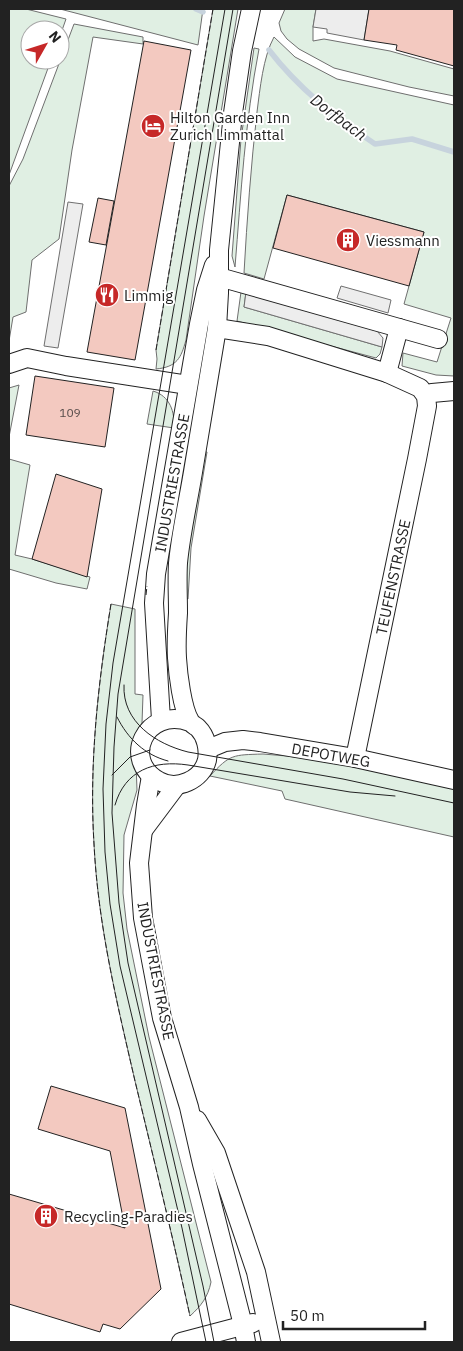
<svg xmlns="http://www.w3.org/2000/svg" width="463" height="1351" font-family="'IBM Plex Sans',sans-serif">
<rect width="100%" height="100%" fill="#fff"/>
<g fill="#e0efe3" stroke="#6f6f6f">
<path d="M9 9H26L66 19 60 36V30H30V60H51L9 175Z"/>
<path d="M60 9H203L198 45Z"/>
<path d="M213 9H238L204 216 186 340C181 358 177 367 156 369L157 359 156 350Z"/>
<path d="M285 9H316L313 27V41L324 39 390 51 454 69V96L409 87 334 68 299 49 287 39 281 31 279 23Z"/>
<path d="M74 24 143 37V44L93 37 72 150 59 239 32 260 26 312 13 317 9 341V186L23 159Z"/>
<path d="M274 37 295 57 337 79 454 105V376L436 375 402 366 403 353 437 362 451 318 404 304 424 232 287 195 264 279 244 273C247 219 251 165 257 112 260 89 263 57 274 37Z"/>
<path d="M254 48 259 49C245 121 241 194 235 267L232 256 241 139Z"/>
<path d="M241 292H246L244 307 382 347 380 354 376 358 237 321Z"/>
<path d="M19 385 9 437V388Z"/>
<path d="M153 391C170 396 175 412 174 428L147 424Z"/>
<path d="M203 451 207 452 191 548 188 599 185 598V567Z"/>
<path d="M9 459 30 465 15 555 32 559 90 577 87 589 56 583 9 569Z"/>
<path d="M111 604 135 609V694L143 695 142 723 135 736 137 790 124 835 123 893 127 929 149 1037 211 1282C208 1297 201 1306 190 1316 173 1238 154 1160 135 1081 117 1003 98 925 94 844 89 763 98 684 111 604Z"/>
<path d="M263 754C327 758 391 774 454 788V837L285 799 282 791 210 776C230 754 233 755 263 754Z"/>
</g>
<g fill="#ededed" stroke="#6f6f6f">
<path d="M316 9H369L364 40 327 33V29L313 27Z"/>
<path d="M68 202 83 204 58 348 44 346Z"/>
<path d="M341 286 391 300 388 313 337 298Z"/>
<path d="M246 292 377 331 383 338 382 347 244 307Z"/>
</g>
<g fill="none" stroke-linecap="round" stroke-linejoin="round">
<g stroke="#c7d3dd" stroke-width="5.5">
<path d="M196 9 203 12"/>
<path d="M269 50C299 89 335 117 375 144L412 139 454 152"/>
</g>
</g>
<g fill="#f3c9c0" stroke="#222">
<path d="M369 9H454V66L396 50 397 45 364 40Z"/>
<path d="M144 41 191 50 135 360 87 352Z"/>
<path d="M287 195 424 232 409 286 273 248Z"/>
<path d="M98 198 114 201 106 245 89 242Z"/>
<path d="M35 376 114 388 105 447 26 435Z"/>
<path d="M56 474 102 489 87 577 32 559Z"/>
<path d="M51 1086 125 1108 161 1289 120 1329 103 1324 100 1332 9 1304V1194L125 1228 110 1151 38 1129Z"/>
</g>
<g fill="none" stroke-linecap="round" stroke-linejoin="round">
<g stroke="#222" stroke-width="20">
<g id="minor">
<path d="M219 277 438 339"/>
<path d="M217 328 268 336 387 373 420 388 426 396 427 406 417 459 355 758"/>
<path d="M9 364 27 358 66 366 188 385"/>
<path d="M387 373 399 328"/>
<path d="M426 396 432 393 454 391"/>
<path d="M161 720 154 603 156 574 199 324 206 290 214 265"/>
<path d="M190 722C145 706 121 761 159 781 177 791 202 780 207 760 209 749 206 736 198 728 196 726 191 724 190 721 182 708 178 674 177 658 176 643 177 628 178 613 178 596 177 580 178 563 181 531 189 498 194 466 202 420 209 374 217 328L219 293V250L233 113 242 51 251 9"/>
<path d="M208 749 225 742 243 740 260 742 355 758 454 780"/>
<path d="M151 776 146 805 139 863 143 918 162 1018 189 1107 202 1164 243 1325 246 1342"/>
<path d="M144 829 177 785"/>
<path d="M197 1120 216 1153 256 1272 271 1342"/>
<path d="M181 1342 253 1323"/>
</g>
</g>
<use href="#minor" stroke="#fff" stroke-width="18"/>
<g stroke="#222" stroke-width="1">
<path d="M124 685C122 722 156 744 188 752L343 779 454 803"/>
<path d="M117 717C128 739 145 755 168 761"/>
<path d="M112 775 130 757 150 750"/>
<path d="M115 805C125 770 154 760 188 765L350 792 395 796"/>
<path d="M206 1342 182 1228 120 966 110 904 105 852 103 789 106 724 113 663 225 9"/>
<path d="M214 1342 203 1286 128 963 119 903 112 813 114 747 118 694 233 9"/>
</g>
<g stroke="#222" stroke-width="1" stroke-dasharray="6 2.5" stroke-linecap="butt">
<path d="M156 350 213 9"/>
<path d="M146 595 147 586"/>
<path d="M111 604C98 684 89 763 94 844 98 925 117 1003 135 1081 154 1160 173 1238 190 1316"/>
</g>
</g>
<defs>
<g id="hotel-disc" transform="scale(1.25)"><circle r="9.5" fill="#c62828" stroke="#fff"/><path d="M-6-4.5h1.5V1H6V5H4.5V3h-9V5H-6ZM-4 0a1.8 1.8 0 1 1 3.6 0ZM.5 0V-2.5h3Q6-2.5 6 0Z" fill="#fff"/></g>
<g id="building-disc" transform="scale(1.25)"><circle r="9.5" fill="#c62828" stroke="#fff"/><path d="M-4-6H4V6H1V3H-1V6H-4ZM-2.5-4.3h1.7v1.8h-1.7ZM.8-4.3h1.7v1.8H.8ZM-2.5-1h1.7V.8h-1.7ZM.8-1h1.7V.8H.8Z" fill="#fff"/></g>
<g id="restaurant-disc" transform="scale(1.25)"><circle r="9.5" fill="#c62828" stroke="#fff"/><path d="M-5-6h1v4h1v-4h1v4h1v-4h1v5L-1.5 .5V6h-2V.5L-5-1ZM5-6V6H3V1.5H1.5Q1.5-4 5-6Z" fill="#fff"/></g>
</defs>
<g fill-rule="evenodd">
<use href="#hotel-disc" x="153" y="126"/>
<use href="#building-disc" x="348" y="240"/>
<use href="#restaurant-disc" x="107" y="295"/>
<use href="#building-disc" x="46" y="1216"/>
</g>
<g text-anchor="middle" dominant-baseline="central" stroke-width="4" stroke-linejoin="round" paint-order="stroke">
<g font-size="12" fill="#564c4a">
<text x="70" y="412">109</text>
</g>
<g font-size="15" fill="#222" stroke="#fff" text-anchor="start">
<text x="170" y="117">Hilton Garden Inn<tspan x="170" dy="17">Zurich Limmattal</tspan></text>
<text x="366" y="240">Viessmann</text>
<text x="124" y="295">Limmig</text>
<text x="64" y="1216">Recycling-Paradies</text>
</g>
<g font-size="15" fill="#222" stroke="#fff">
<text transform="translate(172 483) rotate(-80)">INDUSTRIESTRASSE</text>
<text transform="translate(393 577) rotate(-78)">TEUFENSTRASSE</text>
<text transform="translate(331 755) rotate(10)">DEPOTWEG</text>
<text transform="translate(156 971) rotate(79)">INDUSTRIESTRASSE</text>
</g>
<g font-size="16" font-style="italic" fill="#222" stroke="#fff">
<text transform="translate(339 117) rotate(37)">Dorfbach</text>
</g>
</g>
<rect width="463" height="1351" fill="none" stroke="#222222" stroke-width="20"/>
<g transform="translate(45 45) rotate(51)"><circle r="24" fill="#ffffff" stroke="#a7a7a7"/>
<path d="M0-4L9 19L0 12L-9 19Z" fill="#c62828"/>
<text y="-8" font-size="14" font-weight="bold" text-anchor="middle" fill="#222222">N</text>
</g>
<path d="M283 1321v8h142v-8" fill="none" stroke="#222222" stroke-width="2.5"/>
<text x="290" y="1321" font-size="15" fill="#222222" stroke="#ffffff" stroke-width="4" paint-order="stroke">50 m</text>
</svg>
